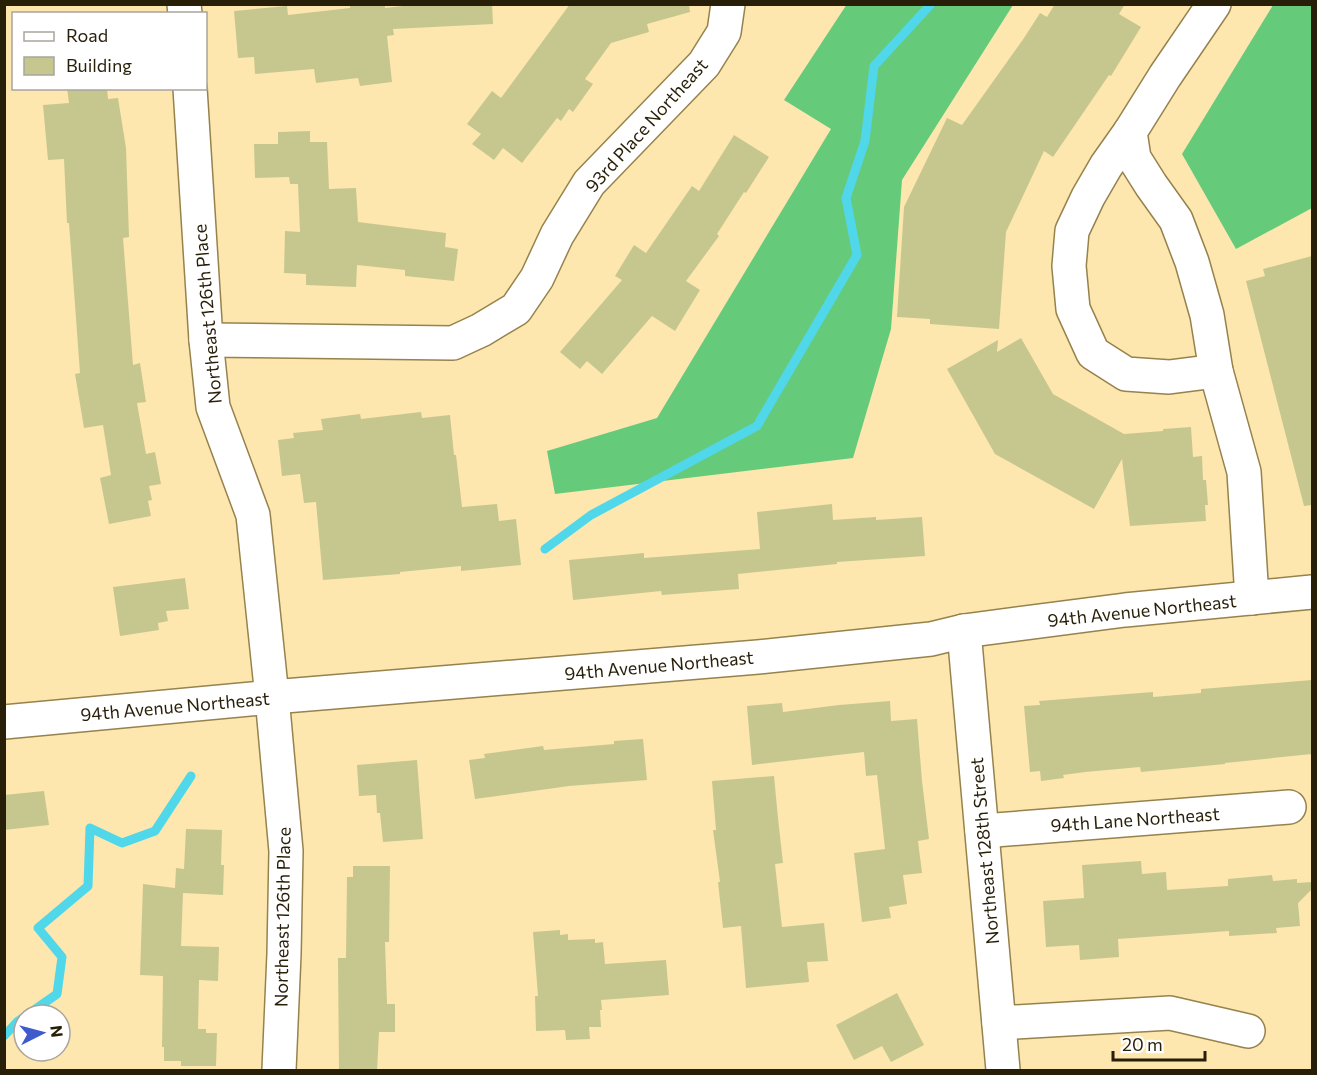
<svg xmlns="http://www.w3.org/2000/svg" width="1317" height="1075" font-family="Commissioner,sans-serif">
<rect width="100%" height="100%" fill="#fde7af"/>
<g fill="#66ca7b">
<path d="M847 4 1013 5 902 180 891 329 853 458 555 494 547 451 657 418 831 129 784 100Z"/>
<path d="M1273 5H1312V208L1236 249 1182 154Z"/>
</g>
<g fill="none" stroke-linecap="round" stroke-linejoin="round">
<g stroke="#50d7ea" stroke-width="9">
<path d="M545 549 591 515 757 426 857 255 846 198 865 141 874 66 931 4"/>
<path d="M27 1015 57 994 62 957 38 928 88 886 90 828 122 843 155 831 191 776"/>
<path d="M4 1036 17 1022 24 1017"/>
</g>
</g>
<g fill="#c6c78e">
<path d="M350 4H385V8L420 4H492L493 24 393 29 394 35 387 36 392 82 360 86 358 78 316 83 314 69 255 74 254 57 238 58 234 11 287 6 288 15 350 8Z"/>
<path d="M570 4H689L690 12 647 24 649 32 611 43 585 79 593 84 573 112 569 109 561 121 557 118 522 163 503 148 494 160 472 144 481 134 467 124 492 91 501 98Z"/>
<path d="M1055 4H1125L1119 14 1141 27 1111 76 1109 75 1053 157 1044 151 1006 232 999 329 930 324V319L897 317 904 207 947 118 962 125 1024 38 1040 13 1047 17Z"/>
<path d="M67 88H107L108 99 118 98 126 148 129 237 123 238 133 365 140 363 146 402 137 403 146 454 155 452 161 484 149 486 152 500 148 501 151 516 109 524 100 478 111 475 103 425 84 428 75 374 80 373 69 223H67L64 159 48 160 43 105 69 103Z"/>
<path d="M310 131V142H327L329 189 356 188 358 222 446 233 445 247 458 249 454 281 405 276V270L357 265 356 287 306 285V274L284 273 285 231 300 232 298 184H290L289 177 255 178 254 144H278V132Z"/>
<path d="M734 135 769 157 746 193 744 192 717 234 719 236 686 281 700 290 675 331 652 316 602 374 587 361 580 369 560 352 622 280 615 276 634 245 646 253 692 186 699 191Z"/>
<path d="M1312 256V505L1304 506 1246 281 1265 276 1263 269Z"/>
<path d="M1021 338 1053 394 1124 434 1163 431V429L1191 427 1193 457 1202 456 1203 480H1206L1208 505H1205L1206 521 1130 526 1122 459 1094 509 995 454 947 369 998 340 997 352Z"/>
<path d="M421 412 422 418 450 415 454 455H456L462 507 497 504 499 521 516 519 521 565 461 571V566L400 572V574L323 580 316 502 304 503 300 474 282 476 278 440 294 438 293 433 323 430 321 419 360 414 361 419Z"/>
<path d="M832 504 833 520 876 517V520L922 517 925 556 837 562V564L738 574 739 589 662 595 661 591 573 600 569 560 644 553V558L760 549 757 512Z"/>
<path d="M185 578 189 609 166 611 168 621 158 623 159 630 120 636 113 587Z"/>
<path d="M1312 680V754L1225 763V764L1141 772 1140 767 1085 772 1063 775 1064 778 1041 781 1040 771 1030 772 1024 706 1040 705 1039 701 1153 692V697L1201 693V689Z"/>
<path d="M890 701 891 721 917 719 922 781 929 839 918 841 922 873 903 875 907 904 889 907 891 918 862 922 854 853 885 849 877 775 866 776 864 752 752 765 747 706 782 703 783 712 839 705Z"/>
<path d="M643 739 647 780 569 786 475 799 469 760 485 758 484 754 543 746 544 750 614 744V741Z"/>
<path d="M417 760 423 839 383 842 380 813H377L376 795 359 796 357 765Z"/>
<path d="M774 776 778 818 783 863 775 864 782 927 824 923 828 961 807 962 809 982 746 988 741 926 723 928 718 882H720L713 830H716L712 781Z"/>
<path d="M44 791 49 825 4 830V795Z"/>
<path d="M186 829 222 830 221 865H224L223 895 183 893 181 946 219 947 218 981 199 980 198 1029H206V1033H217L216 1066H181V1061H164V1047H162L163 976 140 975 143 884 175 888 176 868 184 869Z"/>
<path d="M1141 861 1142 874 1166 872 1167 890 1228 886V879L1272 875 1273 881 1297 879V883L1312 882V889L1298 903 1300 926 1276 928 1277 933 1229 936V931L1118 939 1119 957 1080 960 1079 945 1046 947 1043 901 1084 898 1082 865Z"/>
<path d="M353 866H390L389 942H385L387 1004H395V1032H379L377 1071H339L338 958H346L347 877H353Z"/>
<path d="M560 930V935L568 934V940L595 939V943L603 942 605 964 666 960 669 995 601 1000 602 1010H600L601 1027H589L590 1039 566 1040 565 1030 536 1031 535 996H538L533 932Z"/>
<path d="M897 993 924 1045 891 1062 882 1046 854 1060 836 1025Z"/>
</g>
<g fill="none" stroke-linecap="round" stroke-linejoin="round">
<g stroke="#96824d" stroke-width="36">
<g id="minor">
<path d="M184 4 185 14"/>
<path d="M1214 4 1165 76 1130 132 1134 158 1151 185 1176 220 1192 262 1207 315 1216 371 1244 472 1252 598"/>
<path d="M190 88 206 340 213 407 253 515 272 697 286 851 284 954 279 1070"/>
<path d="M1130 132 1106 166 1088 197 1072 231 1069 266 1073 309 1093 353 1126 374 1169 377 1216 371"/>
<path d="M206 340 453 343 481 330 516 309 537 278 557 235 589 183 704 64 724 32 728 4"/>
<path d="M964 631 1003 1070"/>
<path d="M4 722 272 697 758 657 931 639 964 631 1125 610 1312 592"/>
<path d="M982 831 1289 807"/>
<path d="M999 1023 1170 1013 1248 1031"/>
</g>
</g>
<use href="#minor" stroke="#fff" stroke-width="33"/>
</g>
<g text-anchor="middle" dominant-baseline="central" stroke-width="4.5" stroke-linejoin="round" paint-order="stroke">
<g font-size="18" fill="#281f09" stroke="#fff">
<text transform="translate(646 125) rotate(-48)">93rd Place Northeast</text>
<text transform="translate(207 314) rotate(-95)">Northeast 126th Place</text>
<text transform="translate(1142 610) rotate(-6)">94th Avenue Northeast</text>
<text transform="translate(659 665) rotate(-5)">94th Avenue Northeast</text>
<text transform="translate(175 706) rotate(-5)">94th Avenue Northeast</text>
<text transform="translate(1135 819) rotate(-4)">94th Lane Northeast</text>
<text transform="translate(984 851) rotate(-95)">Northeast 128th Street</text>
<text transform="translate(282 917) rotate(-89)">Northeast 126th Place</text>
</g>
</g>
<rect width="1317" height="1075" fill="none" stroke="#281f09" stroke-width="12"/>
<rect x="12" y="12" width="195" height="78" fill="#ffffff" stroke="#a9a59d" stroke-width="1.5"/>
<rect x="24" y="32" width="30" height="9" fill="#ffffff" stroke="#a9a59d" stroke-width="1.5"/>
<text x="66" y="42" font-size="18" fill="#281f09">Road</text>
<rect x="24" y="57" width="30" height="18" fill="#c6c78e" stroke="#a9a59d" stroke-width="1.5"/>
<text x="66" y="72" font-size="18" fill="#281f09">Building</text>
<g transform="translate(42 1033) rotate(84)"><circle r="28" fill="#ffffff" stroke="#a9a59d" stroke-width="1.5"/>
<path d="M0-4.5L10 22L0 15L-10 22Z" fill="#3e5acd"/>
<text y="-9" font-size="16" font-weight="bold" text-anchor="middle" fill="#281f09">N</text>
</g>
<path d="M1113 1051v9h92v-9" fill="none" stroke="#281f09" stroke-width="3"/>
<text x="1122" y="1051" font-size="18" fill="#281f09" stroke="#ffffff" stroke-width="4.5" paint-order="stroke">20 m</text>
</svg>
